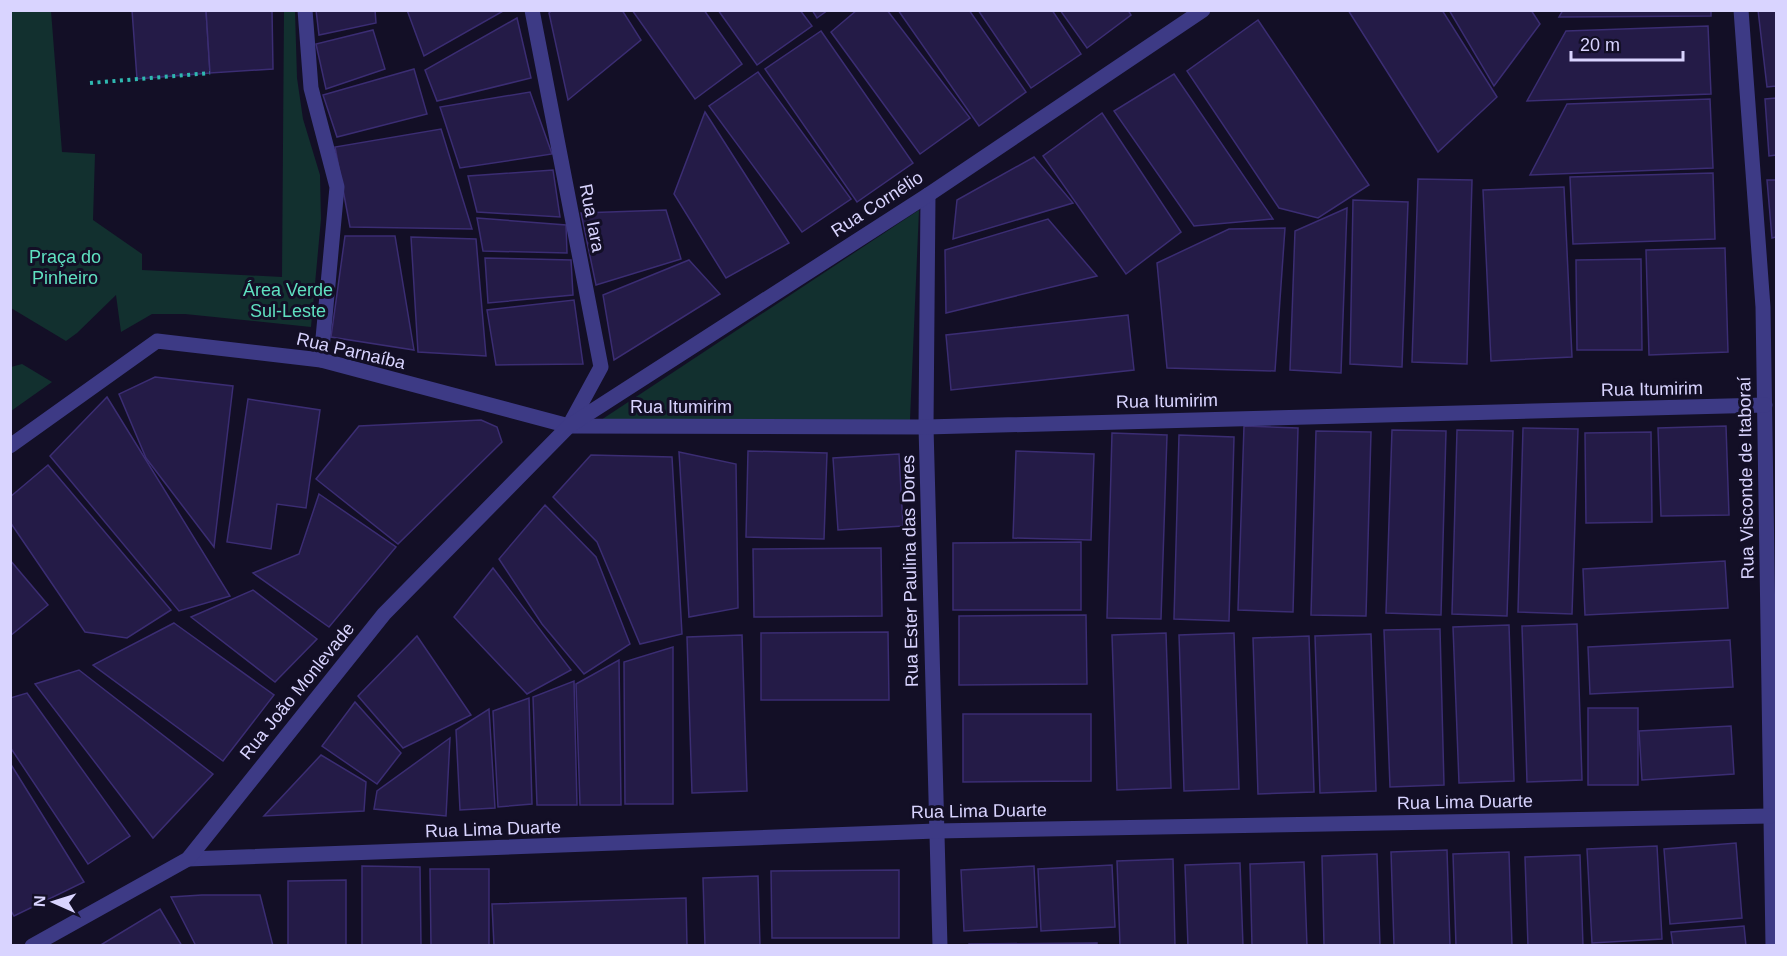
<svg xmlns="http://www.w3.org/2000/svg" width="1787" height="956" font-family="Helvetica,sans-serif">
<rect width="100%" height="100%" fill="#130f26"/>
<g fill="#12302f">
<path d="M11 10 51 11 62 152 95 154 93 220 142 254V270L282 277 284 11H295L297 78 303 119 320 175 321 219 311 327 185 314H152L121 332 116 295 77 333 66 341 11 308Z"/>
<path d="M919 210 910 420H601Z"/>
<path d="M22 364 52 382 11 411V367Z"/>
</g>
<g fill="#241b47" stroke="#3b2d73" stroke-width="1.5">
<path d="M132 10H206L210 73 137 79Z"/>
<path d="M206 10H272L273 69 210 73Z"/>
<path d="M316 10H375L376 23 319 35Z"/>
<path d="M407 10H505L424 56Z"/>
<path d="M552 10H622L641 40 568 100 549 13Z"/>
<path d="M632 10H704L742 64 695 99Z"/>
<path d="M718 10H800L812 26 757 65Z"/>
<path d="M812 10H828L817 18Z"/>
<path d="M857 10H887L970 118 920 154 831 32Z"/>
<path d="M898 10H969L1026 92 979 126Z"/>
<path d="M978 10H1052L1081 54 1031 88Z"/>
<path d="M1060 10H1128L1131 15 1087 48Z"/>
<path d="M1348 10H1442L1497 97 1438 152Z"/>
<path d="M1449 10H1531L1540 24 1494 86Z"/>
<path d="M1563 10H1711V16L1559 17Z"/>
<path d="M1758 10H1776V86L1767 87Z"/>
<path d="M517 18 531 78 437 101 425 70Z"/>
<path d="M1258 20 1369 185 1318 218 1279 208 1187 71Z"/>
<path d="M1708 26 1711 94 1527 101 1566 31Z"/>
<path d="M373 30 385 69 326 89 316 44Z"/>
<path d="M821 31 913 163 857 202 765 69Z"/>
<path d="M414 69 427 114 337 137 323 95Z"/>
<path d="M758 72 851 199 802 232 709 106Z"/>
<path d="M1174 74 1273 219 1194 226 1114 111Z"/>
<path d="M530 92 552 154 460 168 440 107Z"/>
<path d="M1776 98V155L1769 156 1765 99Z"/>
<path d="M1710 99 1713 168 1530 175 1567 104Z"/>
<path d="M705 112 789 243 726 278 674 194Z"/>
<path d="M1102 113 1181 232 1126 274 1043 156Z"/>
<path d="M441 129 472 229 350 227 335 147Z"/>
<path d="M1034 157 1073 203 953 239 957 200Z"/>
<path d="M553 170 560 217 477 212 468 176Z"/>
<path d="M1713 173 1715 239 1573 244 1570 177Z"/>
<path d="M1418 179 1472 180 1467 364 1412 362Z"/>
<path d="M1767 180H1776V237L1772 238Z"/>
<path d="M1564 187 1572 357 1491 361 1483 190Z"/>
<path d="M1353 200 1408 202 1402 367 1350 364Z"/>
<path d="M1347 208 1341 373 1290 370 1295 231Z"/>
<path d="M666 210 681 259 596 285 581 213Z"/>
<path d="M477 218 566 225 567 253 483 251Z"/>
<path d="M1048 219 1097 276 946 313 945 250Z"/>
<path d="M1285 228 1275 371 1167 368 1157 263 1229 229Z"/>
<path d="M345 236H395L414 350 331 337Z"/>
<path d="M411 237 476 239 486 356 418 352Z"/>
<path d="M1725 248 1728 352 1649 355 1646 250Z"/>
<path d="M485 258 571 260 573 295 488 303Z"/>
<path d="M1641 259 1642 350H1577L1576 260Z"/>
<path d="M689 260 720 294 614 360 603 295Z"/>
<path d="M574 300 583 364 496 365 487 310Z"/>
<path d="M1128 315 1134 370 951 390 946 335Z"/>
<path d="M155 377 233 386 214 547 146 458 119 394Z"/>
<path d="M107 397 230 596 179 611 50 456Z"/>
<path d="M248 399 320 410 306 508 277 504 271 549 227 542Z"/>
<path d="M481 420 497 427 502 442 398 544 316 479 359 426Z"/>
<path d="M1244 426 1298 428 1293 612 1238 610Z"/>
<path d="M1726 426 1729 515 1661 516 1658 428Z"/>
<path d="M1523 428 1578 429 1572 614 1518 612Z"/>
<path d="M1392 430 1446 431 1441 615 1386 613Z"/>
<path d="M1457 430 1513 431 1507 616 1452 614Z"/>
<path d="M1316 431 1371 432 1366 616 1311 615Z"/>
<path d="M1651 432 1652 522 1586 523 1585 433Z"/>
<path d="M1112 433 1167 435 1161 619 1107 618Z"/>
<path d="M1179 435 1234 437 1229 621 1174 619Z"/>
<path d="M748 451 827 453 824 539 746 537Z"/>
<path d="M1016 451 1094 454 1091 540 1013 538Z"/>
<path d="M679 452 736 464 738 608 689 617Z"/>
<path d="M899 454 903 526 838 530 833 458Z"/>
<path d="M591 455 672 457 682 634 640 644 597 542 553 497Z"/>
<path d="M48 465 171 610 127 638 85 632 10 522V497Z"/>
<path d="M319 494 396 547 329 627 253 573 299 554Z"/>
<path d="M545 505 596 557 630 644 584 674 542 624 499 559Z"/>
<path d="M1081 542V610H953V543Z"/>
<path d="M881 548 882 616 754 617 753 549Z"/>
<path d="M10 560 48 605 10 636Z"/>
<path d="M1725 561 1728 608 1585 615 1583 569Z"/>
<path d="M493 568 571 670 527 694 454 617Z"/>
<path d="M253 590 317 639 275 682 191 617Z"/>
<path d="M1086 615 1087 684 959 685V616Z"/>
<path d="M174 623 274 695 223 761 93 665Z"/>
<path d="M1577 624 1582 780 1527 782 1522 626Z"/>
<path d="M1509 625 1514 781 1459 783 1453 627Z"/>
<path d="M1440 629 1444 785 1390 787 1384 630Z"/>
<path d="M888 632 889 700H761V633Z"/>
<path d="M1166 633 1171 788 1117 790 1112 635Z"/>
<path d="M1234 633 1239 789 1184 791 1179 635Z"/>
<path d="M1371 634 1376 791 1320 793 1315 636Z"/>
<path d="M742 635 747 791 692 793 687 637Z"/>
<path d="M417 636 471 715 403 748 358 696Z"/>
<path d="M1309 636 1314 792 1258 794 1253 638Z"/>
<path d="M1730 640 1733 687 1590 694 1588 647Z"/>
<path d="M673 647V804H625L624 662Z"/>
<path d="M619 660 621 805H580L576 684Z"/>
<path d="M79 670 213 774 153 838 35 684Z"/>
<path d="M574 681 577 805H537L533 697Z"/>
<path d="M27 693 130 836 88 864 10 747V698Z"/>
<path d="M529 698 532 804 498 807 493 711Z"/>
<path d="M355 702 401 753 377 784 322 746Z"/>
<rect x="1588" y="708" width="50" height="77"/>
<path d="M489 709 495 808 460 810 456 730Z"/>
<path d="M963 714H1091V781L963 782Z"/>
<path d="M1731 726 1734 774 1642 780 1639 731Z"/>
<path d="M450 738 446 816 374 809 377 791Z"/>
<path d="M321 755 366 782 364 811 264 816Z"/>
<path d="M10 763 84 882 14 916 10 909Z"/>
<path d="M1736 843 1742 918 1670 924 1664 849Z"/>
<path d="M1657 846 1662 939 1592 943 1587 849Z"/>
<path d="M1447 850 1450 946H1394L1391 852Z"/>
<path d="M1509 852 1512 946H1456L1453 854Z"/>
<path d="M1377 854 1380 946H1324L1322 856Z"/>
<path d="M1580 855 1583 946H1528L1525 857Z"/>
<path d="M1173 859 1175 946H1120L1117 861Z"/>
<path d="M1304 862 1307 946H1252L1250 864Z"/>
<path d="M1240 863 1243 946H1188L1185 865Z"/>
<path d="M1112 865 1115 927 1041 931 1038 869Z"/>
<path d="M362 866 420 867 421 946H362Z"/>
<path d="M1034 866 1037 927 964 931 961 870Z"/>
<path d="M430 869H489V946H431Z"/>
<path d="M899 870V938H772L771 871Z"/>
<path d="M758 876 760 946H705L703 878Z"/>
<path d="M346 880V946H288V881Z"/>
<path d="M202 895H260L273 946H196L171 897Z"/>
<path d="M686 898 687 946H494L492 904Z"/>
<path d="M160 909 182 946H99Z"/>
<path d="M1744 926 1746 946H1673L1671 932Z"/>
<path d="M1097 943V946H969V944Z"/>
</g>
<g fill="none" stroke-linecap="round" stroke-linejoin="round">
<path stroke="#2fb8b0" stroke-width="4" stroke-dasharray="3 4.5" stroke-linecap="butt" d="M90 83 210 73"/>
<g stroke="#3d3a85" stroke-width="15">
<path d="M305 10 311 88 337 187 321 360"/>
<path d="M532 10 601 367 570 424"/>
<path d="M1741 10 1763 307 1773 946"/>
<path d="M928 195 926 427 940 946"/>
<path d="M10 446 157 341 321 360 569 426 926 427 1765 405"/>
<path d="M188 859 936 831 1770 816"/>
<path d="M32 946 188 859 384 614 569 426 928 195 1203 10"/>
</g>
</g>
<g text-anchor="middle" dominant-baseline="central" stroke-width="6" stroke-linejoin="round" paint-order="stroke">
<g font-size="18" fill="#d9d4ff" stroke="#130f26">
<text transform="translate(877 204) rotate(-33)">Rua Cornélio</text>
<text transform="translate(592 218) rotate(79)">Rua Iara</text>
<text transform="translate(351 351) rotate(13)">Rua Parnaíba</text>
<text transform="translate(1652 389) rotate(-1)">Rua Itumirim</text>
<text transform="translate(1167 401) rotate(-1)">Rua Itumirim</text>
<text x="681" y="407">Rua Itumirim</text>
<text transform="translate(1746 478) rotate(-91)">Rua Visconde de Itaboraí</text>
<text transform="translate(910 571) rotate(-91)">Rua Ester Paulina das Dores</text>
<text transform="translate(297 691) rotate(-51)">Rua João Monlevade</text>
<text transform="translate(1465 802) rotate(-1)">Rua Lima Duarte</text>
<text transform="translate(979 811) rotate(-1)">Rua Lima Duarte</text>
<text transform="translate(493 829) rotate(-2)">Rua Lima Duarte</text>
</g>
<g font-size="18" fill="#5fe0c0" stroke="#130f26">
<text x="65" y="257">Praça do<tspan x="65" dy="21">Pinheiro</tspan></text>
<text x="288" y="290">Área Verde<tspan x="288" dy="21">Sul-Leste</tspan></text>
</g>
</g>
<rect width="1787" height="956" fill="none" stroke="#d9d4ff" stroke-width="24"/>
<g transform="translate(54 902) rotate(273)" stroke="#130f26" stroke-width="4.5" paint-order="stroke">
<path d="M0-4.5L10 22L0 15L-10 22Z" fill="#d9d4ff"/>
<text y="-9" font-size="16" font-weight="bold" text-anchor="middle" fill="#d9d4ff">N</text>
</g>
<path d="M1571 51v9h112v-9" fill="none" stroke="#d9d4ff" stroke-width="3"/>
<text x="1580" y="51" font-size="18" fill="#d9d4ff" stroke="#130f26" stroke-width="4.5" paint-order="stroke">20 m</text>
</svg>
